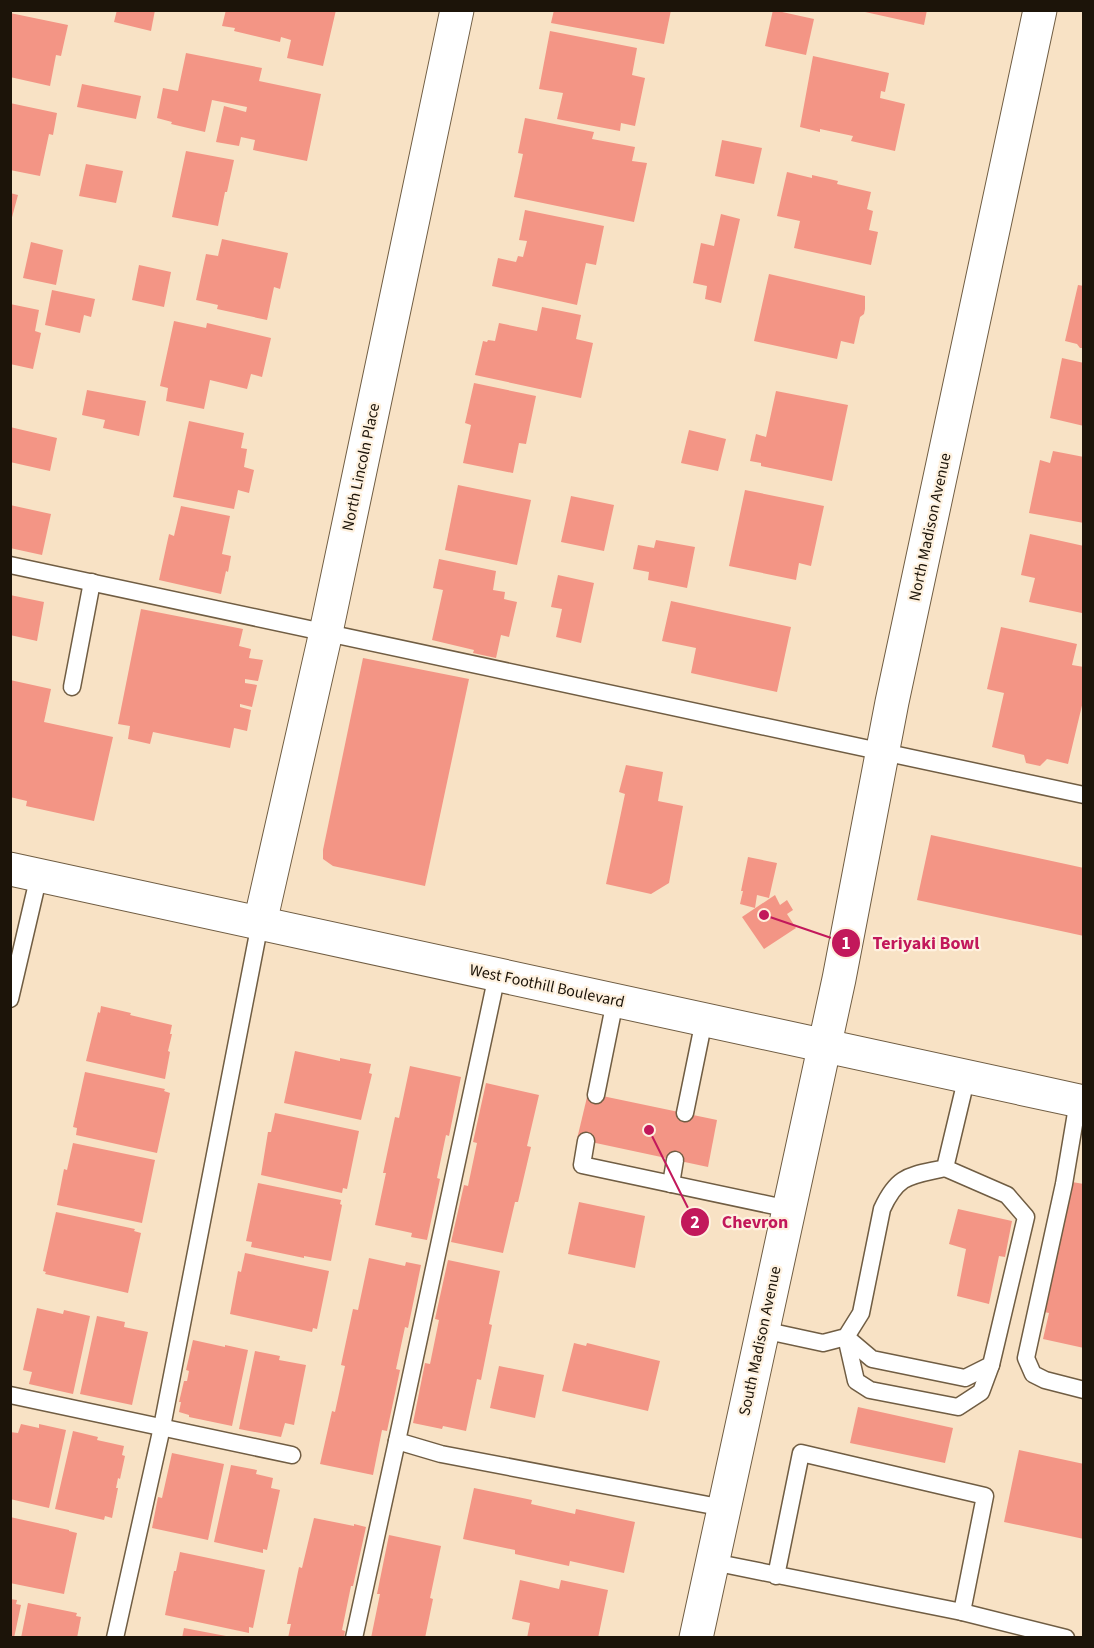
<svg xmlns="http://www.w3.org/2000/svg" width="1094" height="1648" font-family="'Source Sans 3',sans-serif">
<rect width="100%" height="100%" fill="#f8e2c5"/>
<g fill="#f39585">
<path d="M117 10H155L151 31 114 22Z"/>
<path d="M226 10H336L323 66 287 58 291 40 281 37 280 42 234 31 235 28 222 26Z"/>
<path d="M554 10H671L664 44 551 23Z"/>
<path d="M773 10 814 19 806 55 765 46Z"/>
<path d="M856 10H927L924 25Z"/>
<path d="M10 13 68 25 61 56 56 55 50 86 10 77Z"/>
<path d="M550 31 637 48 632 75 645 78 635 126 621 123 620 131 557 119 563 93 539 89Z"/>
<path d="M186 53 262 68 259 81 321 94 307 161 253 150 255 140 241 137 239 146 216 142 224 106 246 112 247 107 212 100 205 132 171 124 172 122 157 118 163 88 178 91Z"/>
<path d="M813 56 889 73 885 92 881 91 880 98 905 104 895 151 851 141 853 136 820 129V132L800 127Z"/>
<path d="M82 84 141 96 136 119 77 107Z"/>
<path d="M10 103 57 113 53 135 49 134 40 176 10 170Z"/>
<path d="M525 118 594 132 592 139 635 147 632 161 647 163 634 222 514 197 523 154 518 153Z"/>
<path d="M722 140 762 148 754 184 715 176Z"/>
<path d="M186 151 234 160 227 192H225L218 226 172 217Z"/>
<path d="M86 164 123 171 116 203 79 196Z"/>
<path d="M787 172 812 178V175L838 181 837 184 871 192 867 209 873 211 869 230 878 232 871 265 794 248 800 221 777 216Z"/>
<path d="M10 193 18 195 11 221H10Z"/>
<path d="M525 210 604 226 596 265 586 263 577 305 492 286 498 258 516 262 518 256 523 257 527 241 519 240Z"/>
<path d="M721 214 740 219 721 303 705 299 707 286 693 283 701 243 714 246Z"/>
<path d="M222 239 288 253 280 289 274 287 267 320 217 309 218 305 196 300 206 254 218 256Z"/>
<path d="M31 242 63 250 56 285 23 278Z"/>
<path d="M139 265 171 272 164 307 132 300Z"/>
<path d="M769 274 865 296V309L864 314 860 317 854 344 841 341 837 359 754 341Z"/>
<path d="M1078 285 1084 286V348H1080L1077 344 1065 341Z"/>
<path d="M52 290 95 299 91 317 84 315 80 333 45 325Z"/>
<path d="M10 304 39 310 35 331 41 333 33 369 10 364Z"/>
<path d="M542 307 581 315 576 339 593 343 581 398 475 375 483 341 487 342 488 340 495 341 499 323 537 331Z"/>
<path d="M174 321 206 328 207 323 271 338 262 377 251 374 247 389 210 380 204 409 166 401 168 388 160 386Z"/>
<path d="M1062 358 1084 363V426L1050 418Z"/>
<path d="M474 383 536 396 526 444 519 443 513 473 463 463 471 425 465 423Z"/>
<path d="M87 390 146 401 139 436 103 428 105 420 82 415Z"/>
<path d="M776 391 848 405 832 481 761 466V463L750 461 756 434 766 437Z"/>
<path d="M189 421 244 433 241 448 247 449 244 467 254 470 249 493 238 490 234 509 173 497Z"/>
<path d="M10 427 57 438 50 471 10 462Z"/>
<path d="M689 430 726 439 718 471 681 463Z"/>
<path d="M1053 451 1084 457V523L1029 513 1040 460 1050 463Z"/>
<path d="M458 485 531 500 517 565 445 550Z"/>
<path d="M745 490 824 506 811 566 799 563 796 580 729 566Z"/>
<path d="M571 496 614 505 604 551 561 542Z"/>
<path d="M10 505 51 514 42 555 10 548Z"/>
<path d="M181 506 230 516 222 554 231 556 228 572 226 571 221 594 159 580 169 534 174 536Z"/>
<path d="M1030 534 1084 546V607L1082 613 1029 602 1035 578 1021 575Z"/>
<path d="M656 540 695 547 687 588 648 580 649 572 633 569 638 545 654 548Z"/>
<path d="M439 559 496 571 493 590 505 592 504 599 517 602 509 637 501 635 496 658 473 653 474 650 432 640 443 590 433 588Z"/>
<path d="M558 575 594 583 581 643 556 637 562 609 551 607Z"/>
<path d="M10 595 44 602 37 641 10 635Z"/>
<path d="M671 601 791 627 777 692 691 673 696 648 662 641Z"/>
<path d="M141 609 243 629 239 646 251 649 249 658 263 660 258 681 245 679V683L257 685 252 707 240 704V707L251 710 247 731 234 728 230 748 153 732 150 744 128 739 130 726 118 724Z"/>
<path d="M1001 627 1077 644 1072 665 1084 667V697L1068 764 1047 759 1040 766 1026 763 1024 755 992 747 1004 693 987 689Z"/>
<path d="M363 658 469 679 425 886 333 866 323 859V850Z"/>
<path d="M10 680 51 689 44 722 113 737 94 821 26 806 27 801 10 797Z"/>
<path d="M626 765 663 772 658 801 683 806 669 883 651 894 606 884 625 794 619 792Z"/>
<path d="M931 835 1084 868V936L917 900Z"/>
<path d="M748 857 777 863 769 898 757 895 755 908 740 904 743 891H741Z"/>
<path d="M775 895 780 905 787 900 793 910 787 914 796 928 764 949 742 917Z"/>
<path d="M101 1006 131 1013 130 1015 172 1025 170 1034H172L168 1051 170 1052 165 1079 86 1061 98 1012 100 1013Z"/>
<path d="M295 1051 340 1061V1058L371 1064 369 1073 372 1074 361 1120 284 1103Z"/>
<path d="M410 1066 461 1077 449 1136 446 1135 437 1178 440 1179 427 1240 411 1237 412 1233 375 1225 386 1173H383L395 1117 399 1118Z"/>
<path d="M85 1072 165 1089 164 1091 170 1093 157 1153 76 1135 77 1128 73 1127Z"/>
<path d="M486 1083 539 1095 527 1146 531 1147 518 1202H515L503 1253 451 1242 464 1185 468 1186 477 1143 473 1142Z"/>
<path d="M588 1093 717 1120 708 1167 577 1139Z"/>
<path d="M275 1113 359 1131 347 1189 343 1188 342 1193 261 1175 268 1132H271Z"/>
<path d="M73 1143 155 1160 142 1223 57 1205 64 1169 67 1170Z"/>
<path d="M1072 1182 1084 1184V1348L1043 1339 1049 1313 1044 1312Z"/>
<path d="M258 1183 341 1200 340 1204 342 1205 331 1261 304 1256V1258L251 1247 252 1242 246 1241Z"/>
<path d="M579 1202 645 1216 635 1268 568 1254Z"/>
<path d="M958 1209 1012 1221 1005 1257 999 1256 989 1304 957 1296 966 1249 949 1244Z"/>
<path d="M56 1212 135 1229 134 1231 141 1233 128 1293 45 1274 46 1272 43 1271Z"/>
<path d="M245 1253 329 1271 317 1329 313 1328 312 1332 230 1314 238 1271 241 1272Z"/>
<path d="M369 1258 405 1266 406 1262 421 1265 408 1328 405 1327 396 1369 400 1370 387 1431 382 1430 373 1475 320 1464 332 1411 335 1412 345 1366 341 1365 353 1309 358 1310Z"/>
<path d="M448 1260 500 1271 489 1324 492 1325 481 1380 477 1379 466 1431 443 1426 442 1429 413 1423 425 1363 430 1364 439 1320 435 1319Z"/>
<path d="M37 1308 63 1314 64 1310 90 1316 73 1394 29 1384 32 1372 23 1370Z"/>
<path d="M97 1316 125 1322 124 1327 148 1332 132 1405 80 1394Z"/>
<path d="M193 1340 225 1347V1345L248 1350 232 1426 189 1417V1415L179 1412 181 1402H179L184 1381H187L189 1371 186 1370Z"/>
<path d="M574 1343 586 1346 587 1343 660 1361 648 1411 562 1391Z"/>
<path d="M255 1351 280 1356 279 1360 306 1365 294 1425 285 1423 281 1437 239 1429Z"/>
<path d="M499 1366 544 1375 535 1418 490 1408Z"/>
<path d="M858 1407 953 1428 945 1463 850 1443Z"/>
<path d="M21 1424 39 1428V1424L66 1430 49 1508 10 1499V1432L18 1433Z"/>
<path d="M73 1431 98 1437 97 1440 124 1446 122 1455 125 1456 120 1479 118 1478 116 1488H118L112 1518 105 1516 104 1520 55 1509Z"/>
<path d="M1019 1450 1084 1464V1539L1004 1522Z"/>
<path d="M172 1453 224 1464 208 1540 152 1528 158 1497 162 1498Z"/>
<path d="M231 1465 257 1470 256 1474 273 1478 271 1488 280 1490 267 1550 263 1549V1553L214 1542Z"/>
<path d="M474 1488 532 1500 531 1504 575 1514 576 1509 635 1522 624 1573 570 1561 569 1566 515 1554V1550L463 1539Z"/>
<path d="M10 1517 69 1530V1531L77 1533 64 1594 10 1583Z"/>
<path d="M314 1518 354 1526V1524L366 1527 353 1586H351L342 1630 345 1631 344 1638H288L291 1624H287L299 1567 302 1568Z"/>
<path d="M389 1535 441 1546 430 1598 433 1599 425 1638H371L380 1594H377Z"/>
<path d="M180 1552 265 1570 253 1628 249 1627V1633L165 1615 174 1571H176Z"/>
<path d="M520 1580 559 1589 561 1580 608 1590 598 1638H527L530 1623 512 1619Z"/>
<path d="M10 1599 17 1600 16 1604 21 1605 14 1638H10Z"/>
<path d="M28 1603 77 1613 76 1616 81 1617 77 1638H21Z"/>
<path d="M184 1628 226 1636V1638H182Z"/>
</g>
<g fill="none" stroke-linecap="round" stroke-linejoin="round">
<g stroke="#705d43" stroke-width="19">
<g id="lane">
<path d="M10 565 1084 795"/>
<path d="M72 687 92 582"/>
<path d="M497 975 397 1441 441 1454 724 1508"/>
<path d="M10 999 39 875"/>
<path d="M596 1095 615 1001"/>
<path d="M1078 1101 1064 1184 1026 1358 1033 1374 1045 1380 1084 1390"/>
<path d="M685 1113 704 1020"/>
<path d="M586 1141 582 1165 789 1209"/>
<path d="M671 1184 675 1160"/>
<path d="M763 1330 823 1343 846 1337 861 1313 882 1209C898 1174 910 1176 945 1168L967 1076"/>
<path d="M846 1337 872 1359 965 1378 991 1365 1026 1217 1007 1195 945 1168"/>
<path d="M846 1337 856 1381 870 1390 958 1407 981 1392 991 1365"/>
<path d="M10 1395 292 1455"/>
<path d="M713 1562 962 1612 985 1496 801 1453 776 1576"/>
<path d="M962 1612 1066 1638"/>
<path d="M115 1638 162 1427 260 923"/>
<path d="M354 1638 397 1441"/>
</g>
</g>
<g stroke="#705d43" stroke-width="35">
<g id="street">
<path d="M260 923 326 632 457 10"/>
<path d="M696 1638 839 979 892 702 1040 10"/>
</g>
</g>
<g stroke="#705d43" stroke-width="35">
<path id="secondary" d="M10 869 1084 1102"/>
</g>
<use href="#lane" stroke="#fff" stroke-width="16"/>
<use href="#street" stroke="#fff" stroke-width="33"/>
<use href="#secondary" stroke="#fff" stroke-width="33"/>
</g>
<g text-anchor="middle" dominant-baseline="central" stroke-width="4.5" stroke-linejoin="round" paint-order="stroke">
<g font-size="16" fill="#1c1409" stroke="#fef1df">
<text transform="translate(361 467) rotate(-78)">North Lincoln Place</text>
<text transform="translate(930 527) rotate(-78)">North Madison Avenue</text>
<text transform="translate(547 986) rotate(12)">West Foothill Boulevard</text>
<text transform="translate(760 1341) rotate(-78)">South Madison Avenue</text>
</g>
</g>
<path fill="none" stroke="#c2185b" stroke-width="2" d="M764 915L846 943M649 1130L695 1222"/>
<g fill="#c2185b" stroke="#fef1df" stroke-width="2">
<circle cx="764" cy="915" r="6"/>
<circle cx="649" cy="1130" r="6"/>
<circle cx="846" cy="943" r="15"/>
<circle cx="695" cy="1222" r="15"/>
</g>
<g font-size="18" text-anchor="middle" font-weight="bold" fill="#fff">
<text x="846" y="949">1</text>
<text x="695" y="1228">2</text>
</g>
<g font-size="18" text-anchor="middle" font-weight="bold" fill="#c2185b" stroke="#fef1df" stroke-width="4.5" stroke-linejoin="round" paint-order="stroke">
<text x="926" y="949">Teriyaki Bowl</text>
<text x="755" y="1228">Chevron</text>
</g>
<rect width="1094" height="1648" fill="none" stroke="#1c1409" stroke-width="24"/>
</svg>
